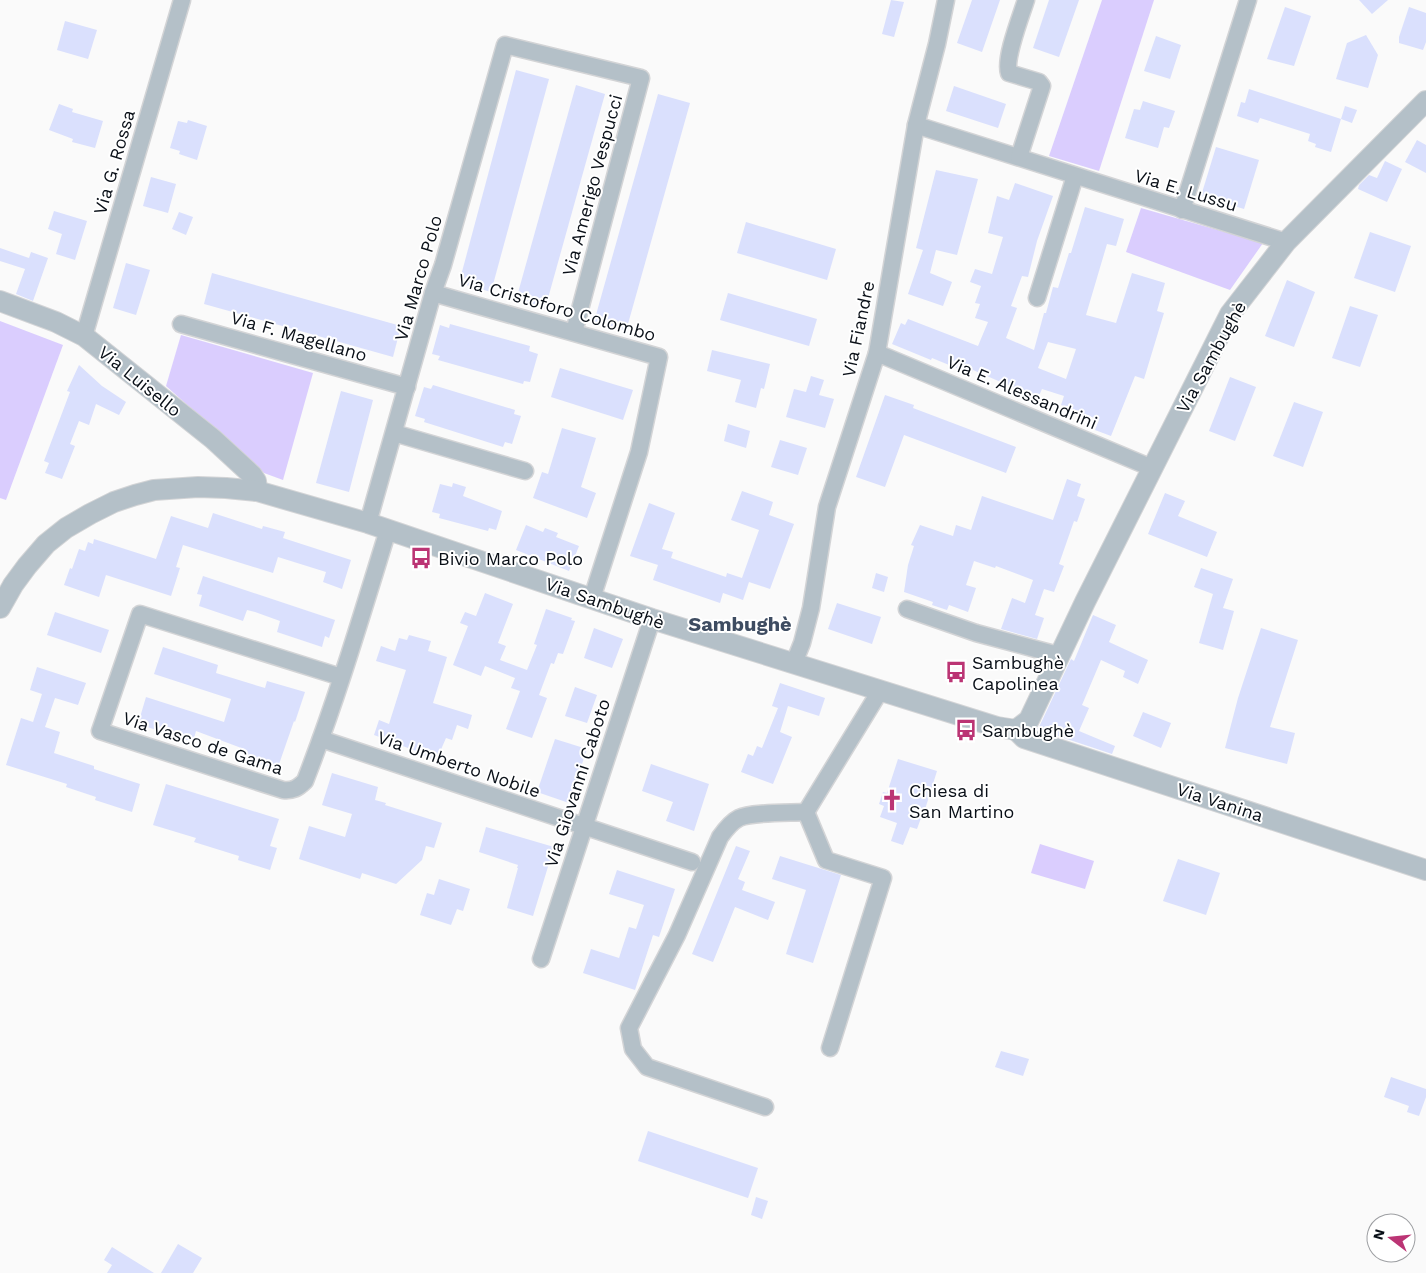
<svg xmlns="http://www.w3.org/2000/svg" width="1426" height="1273" font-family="'Work Sans',sans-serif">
<rect width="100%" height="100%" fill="#fafafa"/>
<g fill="#dacdfe">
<path d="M1102 0H1154L1099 171 1049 156Z"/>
<path d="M1141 208 1263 243 1230 290 1126 252Z"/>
<path d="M0 321 63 345 6 500 0 498Z"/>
<path d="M181 335 313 373 283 480 264 473 166 386Z"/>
<path d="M1040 844 1094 861 1085 889 1031 873Z"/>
</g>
<g fill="#dae0fd" fill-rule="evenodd">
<path d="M891 0 904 2 894 37 882 34Z"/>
<path d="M972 0H1000L982 52 957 43Z"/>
<path d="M1049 0H1079L1059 57 1033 48Z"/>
<path d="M1359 0H1388L1372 14Z"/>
<path d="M1285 7 1311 16 1294 66 1267 59Z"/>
<path d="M1409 7 1426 13V42L1423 50 1399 43V37Z"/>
<path d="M65 21 97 30 88 59 57 50Z"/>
<path d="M1366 35 1378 55 1368 88 1336 79 1347 43Z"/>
<path d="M1156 36 1181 45 1170 79 1144 71Z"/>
<path d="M516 70 549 79 491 292 459 283Z"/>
<path d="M576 85 605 94 545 309 516 300Z"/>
<path d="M954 86 1006 104 998 128 946 111Z"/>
<path d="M1249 89 1341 119 1331 152 1315 147 1316 144 1308 141 1310 134 1260 118 1258 123 1237 116 1241 102 1245 103Z"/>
<path d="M658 94 690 103 626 331 594 322Z"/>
<path d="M1143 101 1175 111 1169 128 1164 127 1158 148 1125 138 1134 109 1140 110Z"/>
<path d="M59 104 73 109 72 112 103 121 95 148 72 142 73 139 49 130Z"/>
<path d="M1345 106 1357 110 1352 123 1341 119Z"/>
<path d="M188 120 207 126 197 160 179 154 180 151 170 148 178 121 187 123Z"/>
<path d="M1417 140 1426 145V173L1405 162Z"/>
<path d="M1216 147 1259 160 1244 209 1201 196Z"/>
<path d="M1385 161 1402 169 1387 202 1358 189 1359 185 1369 175 1377 178Z"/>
<path d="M936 170 978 179 957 255 936 250 930 273 952 282 943 306 908 294 923 250 916 248Z"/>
<path d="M151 177 176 184 168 213 143 206Z"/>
<path d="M1015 183 1053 196 1037 241 1028 277 1022 276 1011 306 1017 308 1006 338 1034 350 1044 313H1046L1053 287 1058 288 1069 253H1071L1085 207 1124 219 1116 246 1107 244 1086 315 1116 323 1132 273 1165 283 1157 311 1164 313 1144 379 1135 376 1111 436 1095 430 1099 420 1061 405 1064 396 1042 389 1038 398 973 370 971 374 932 358 931 360 892 344 901 323 905 325 908 319 978 346 988 322 975 318 980 304 975 303 981 286 970 282 975 269 992 274 1003 237 988 233 997 196 1009 200ZM1048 342 1076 349 1066 379 1038 368Z"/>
<path d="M54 211 87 221 75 260 56 254 62 234 48 229Z"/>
<path d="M179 212 193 217 186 235 172 229Z"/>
<path d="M746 222 836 249 827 280 737 253Z"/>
<path d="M1370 232 1411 246 1395 292 1354 278Z"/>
<path d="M0 248 29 258 31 252 48 258 33 301 16 294 25 269 0 261Z"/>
<path d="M126 263 150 270 136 315 113 308Z"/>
<path d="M212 273 401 326 393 357 204 304Z"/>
<path d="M1287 280 1315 292 1294 347 1265 336Z"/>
<path d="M728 293 817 319 809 346 720 320Z"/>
<path d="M1350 306 1378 315 1360 367 1332 358Z"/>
<path d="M450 324 530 346 529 351 538 354 530 382 524 381 523 384 438 360 440 356 432 354 440 325 449 328Z"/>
<path d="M712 350 770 364 764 389 761 388 756 408 735 402 741 380 707 371Z"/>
<path d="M79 365 102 386 126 402 119 415 96 404 89 425 79 421 70 444 75 446 62 479 45 473 49 463 44 461 70 392 67 391Z"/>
<path d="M560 368 633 390 623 420 551 397Z"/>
<path d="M811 376 824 380 819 395 834 399 825 428 786 417 794 389 806 392Z"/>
<path d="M1230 377 1256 387 1235 441 1209 431Z"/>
<path d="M433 385 515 410 514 414 521 416 512 444 505 442 503 447 424 422 425 419 415 416 424 387 431 389Z"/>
<path d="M341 391 373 400 349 492 316 483Z"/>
<path d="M885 395 914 405 913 408 1016 447 1006 473 904 435 885 487 856 477Z"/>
<path d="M1294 402 1323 412 1303 467 1273 456Z"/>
<path d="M728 424 750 431 746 448 724 441Z"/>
<path d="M562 428 596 438 581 487 596 493 587 518 533 498 542 472 548 474Z"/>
<path d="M780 440 807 448 798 475 771 467Z"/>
<path d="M1067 479 1081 484 1077 496 1085 499 1077 522 1074 521 1059 564 1064 566 1054 592 1044 589 1035 615 1044 618 1037 639 1001 629 1012 598 1025 603 1033 580 996 566 995 568 974 561 966 585 976 588 968 612 949 605 947 610 932 605 933 602 904 592 908 565 914 546 911 545 920 525 953 536 956 525 971 530 982 496 1053 520Z"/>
<path d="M453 483 466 487 463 496 502 511 496 530 489 528 488 531 439 518 440 514 432 512 440 484 452 487Z"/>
<path d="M742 491 773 502 769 515 794 524 770 589 749 582 743 600 723 593 720 603 653 580 658 565 630 556 649 503 675 513 662 549 673 552 671 558 726 577 727 573 742 578 759 530 731 520Z"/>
<path d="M1165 493 1185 501 1178 516 1217 532 1207 557 1148 534Z"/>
<path d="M213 513 262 529 263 526 285 532 283 538 351 560 342 589 323 582 326 572 278 557 273 573 183 545 176 567 180 568 171 596 106 575 99 597 64 585 70 568 72 569 79 549 85 551 88 542 93 544 94 539 156 559 171 516 208 528Z"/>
<path d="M526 525 543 532 545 528 558 533 556 537 579 546 569 571 516 550Z"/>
<path d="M1201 568 1233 579 1223 608 1234 611 1223 650 1199 643 1213 594 1194 587Z"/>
<path d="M876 573 888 577 884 592 872 588Z"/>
<path d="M203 576 335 620 329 638 325 636 322 647 277 632 280 621 255 612 247 610 243 621 199 606 202 595 197 594Z"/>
<path d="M485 593 513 604 498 643 506 646 500 660 527 670 537 645 534 644 546 609 572 618 571 620 575 621 563 654 558 653 554 664 551 663 539 695 547 698 532 738 506 729 520 691 511 688 515 678 485 666 481 676 453 665 468 626 460 623 465 612 476 616Z"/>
<path d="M837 603 881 617 872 644 828 629Z"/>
<path d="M55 612 109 630 101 653 47 635Z"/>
<path d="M1093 615 1116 625 1109 642 1148 660 1138 684 1123 677 1125 671 1101 660 1082 705 1089 708 1079 731 1115 746 1112 754 1037 729 1040 725 1071 659 1074 661Z"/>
<path d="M594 628 623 639 612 668 584 658Z"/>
<path d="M1261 628 1298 640 1270 727 1295 733 1287 764 1225 748 1238 698Z"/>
<path d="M409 635 431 641 428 651 447 657 433 703 472 715 468 729 457 725 452 740 446 738 436 761 420 754 421 753 374 735 379 720 389 724 406 670 376 661 381 646 395 651 399 638 407 640Z"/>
<path d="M163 647 218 665 216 673 265 688 267 681 305 692 295 722 294 721 277 770 241 758 244 749 196 731 193 742 138 724 146 697 224 722 231 699 154 674Z"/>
<path d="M37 667 86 683 78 705 55 698 45 727 60 732 54 753 94 766V769L140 784 132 812 95 800 96 797 66 787 67 784 6 765 21 718 33 722 42 694 30 690Z"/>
<path d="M780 683 825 698 819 716 788 706 780 732 792 737 773 784 741 772 748 754 753 756 757 746 762 748 778 708 772 706Z"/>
<path d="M575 687 597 695 587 723 565 716Z"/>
<path d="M1143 712 1171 723 1161 748 1133 736Z"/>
<path d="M555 739 587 749 569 803 537 792Z"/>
<path d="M898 759 937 771 922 819 921 818 917 829 910 827 903 845 891 841 897 823 880 817 884 806 879 804 883 792 887 793Z"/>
<path d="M651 764 709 784 694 831 666 821 673 802 642 791Z"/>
<path d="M332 773 378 787 375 800 386 803 385 805 442 823 434 848 426 846 422 860 396 884 362 873 360 879 299 859 309 826 345 837 352 814 322 805Z"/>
<path d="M166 784 279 819 270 846 277 848 270 870 238 860 239 856 194 842 196 838 153 825Z"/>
<path d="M486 827 554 847 533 916 507 908 518 868H517L518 865 479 852Z"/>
<path d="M736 846 750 851 738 879 745 882 742 890 775 902 768 920 735 907 713 962 692 954Z"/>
<path d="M780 856 841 875 813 963 786 954 806 890 772 879Z"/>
<path d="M1178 859 1220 873 1206 915 1163 901Z"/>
<path d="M617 870 675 889 659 937 653 935 635 990 583 973 591 949 619 958 629 927 636 929 644 905 609 894Z"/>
<path d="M439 879 470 889 463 911 457 909 451 925 420 915 427 893 434 895Z"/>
<path d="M1001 1051 1029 1059 1023 1076 995 1067Z"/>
<path d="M1391 1077 1426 1089V1097L1419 1116 1407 1112 1409 1106 1384 1097Z"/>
<path d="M648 1131 758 1168 748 1198 638 1161Z"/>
<path d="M756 1197 768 1201 762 1219 751 1215Z"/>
<path d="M178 1244 202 1258 193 1273H161Z"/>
<path d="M112 1247 154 1273H107L112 1265 104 1260Z"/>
</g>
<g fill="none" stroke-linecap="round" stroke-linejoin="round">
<g stroke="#d3d4d6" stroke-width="19">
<g id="minor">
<path d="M916 125 1286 242"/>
<path d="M1019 157 1042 86 1039 82 1009 73C1004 59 1021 16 1026 0"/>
<path d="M1182 210 1248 0"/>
<path d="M433 293 659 357 639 452 592 598"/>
<path d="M1037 298 1075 176"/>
<path d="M181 324 407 387"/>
<path d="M84 336 182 0"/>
<path d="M877 353 1152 468"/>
<path d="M394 433 525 471"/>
<path d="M368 523 433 293 443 265 505 45 641 78 574 332"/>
<path d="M907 609 976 633 1058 655"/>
<path d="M794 663 802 643 811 608 827 507 877 353 916 125 937 44 946 0"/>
<path d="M341 677 140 614 100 731 283 790C293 791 298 788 305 781 337 699 362 614 388 530"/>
<path d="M321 739 692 862"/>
<path d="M806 812 826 860 883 878 830 1048"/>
<path d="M806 812 880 691"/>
<path d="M541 959 652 619"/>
<path d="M765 1107 647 1067 633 1049 629 1028 677 935 720 837C725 830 731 822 739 818 751 812 791 813 806 812"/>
</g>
</g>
<g stroke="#d3d4d6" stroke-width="22">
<g id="tertiary">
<path d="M0 301 56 322 84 336 213 439 252 475 256 481 257 491"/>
<path d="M0 608 13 585 27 566 46 544 66 528 90 514 114 502 135 495 154 490 198 487 226 488 257 491 368 523 652 619 997 727 1016 730"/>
<path d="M1016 730 1029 720 1085 602 1230 314 1286 242 1426 101"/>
<path d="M1016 730 1024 738 1426 870"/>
</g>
</g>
<use href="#minor" stroke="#b4c0c8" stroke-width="16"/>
<use href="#tertiary" stroke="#b4c0c8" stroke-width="20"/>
</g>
<defs>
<g id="bus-bare" transform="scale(1.725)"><path d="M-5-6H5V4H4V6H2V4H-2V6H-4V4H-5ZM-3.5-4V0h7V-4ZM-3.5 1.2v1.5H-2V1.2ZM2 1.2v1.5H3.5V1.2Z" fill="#bb3474" stroke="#fff" stroke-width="2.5" paint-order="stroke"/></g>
<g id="church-bare" transform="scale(1.725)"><path d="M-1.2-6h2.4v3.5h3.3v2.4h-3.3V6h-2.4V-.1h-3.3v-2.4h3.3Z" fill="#bb3474" stroke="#fff" stroke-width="2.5" paint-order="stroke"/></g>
</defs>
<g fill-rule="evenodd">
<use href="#bus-bare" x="421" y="558"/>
<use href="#bus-bare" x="956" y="672"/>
<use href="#bus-bare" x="966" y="730"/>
<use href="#church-bare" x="892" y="800"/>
</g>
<g text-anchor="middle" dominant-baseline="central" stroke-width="4" stroke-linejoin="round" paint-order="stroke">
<g font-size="18" fill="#090f17" stroke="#fff">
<text transform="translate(114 162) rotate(-74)">Via G. Rossa</text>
<text transform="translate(592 185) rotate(-75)">Via Amerigo Vespucci</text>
<text transform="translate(1186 190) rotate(17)">Via E. Lussu</text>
<text transform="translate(418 278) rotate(-74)">Via Marco Polo</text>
<text transform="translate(557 307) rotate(16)">Via Cristoforo Colombo</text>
<text transform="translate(858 329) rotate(-78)">Via Fiandre</text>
<text transform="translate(299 336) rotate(16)">Via F. Magellano</text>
<text transform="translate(1211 357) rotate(-61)">Via Sambughè</text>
<text transform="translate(140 381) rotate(39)">Via Luisello</text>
<text transform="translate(1022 392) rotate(23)">Via E. Alessandrini</text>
<text transform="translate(605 603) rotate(19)">Via Sambughè</text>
<text transform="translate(203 743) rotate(18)">Via Vasco de Gama</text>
<text transform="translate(459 764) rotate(19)">Via Umberto Nobile</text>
<text transform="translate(577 783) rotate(-72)">Via Giovanni Caboto</text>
<text transform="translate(1220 802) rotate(18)">Via Vanina</text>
</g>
<g font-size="18" fill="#090f17" stroke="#fff" text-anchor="start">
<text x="438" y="558">Bivio Marco Polo</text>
<text x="972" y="662">Sambughè<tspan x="972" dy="21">Capolinea</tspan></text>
<text x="982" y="730">Sambughè</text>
<text x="909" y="790">Chiesa di<tspan x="909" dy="21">San Martino</tspan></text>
</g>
<g font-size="20" font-weight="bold" fill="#3e4c61" stroke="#fff">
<text x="740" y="624">Sambughè</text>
</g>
</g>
<g transform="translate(1391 1238) rotate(286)"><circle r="24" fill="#ffffff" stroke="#9d9fa2"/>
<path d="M0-4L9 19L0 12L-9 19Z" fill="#bb3474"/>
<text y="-8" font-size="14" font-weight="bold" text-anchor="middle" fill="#090f17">N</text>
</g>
</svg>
